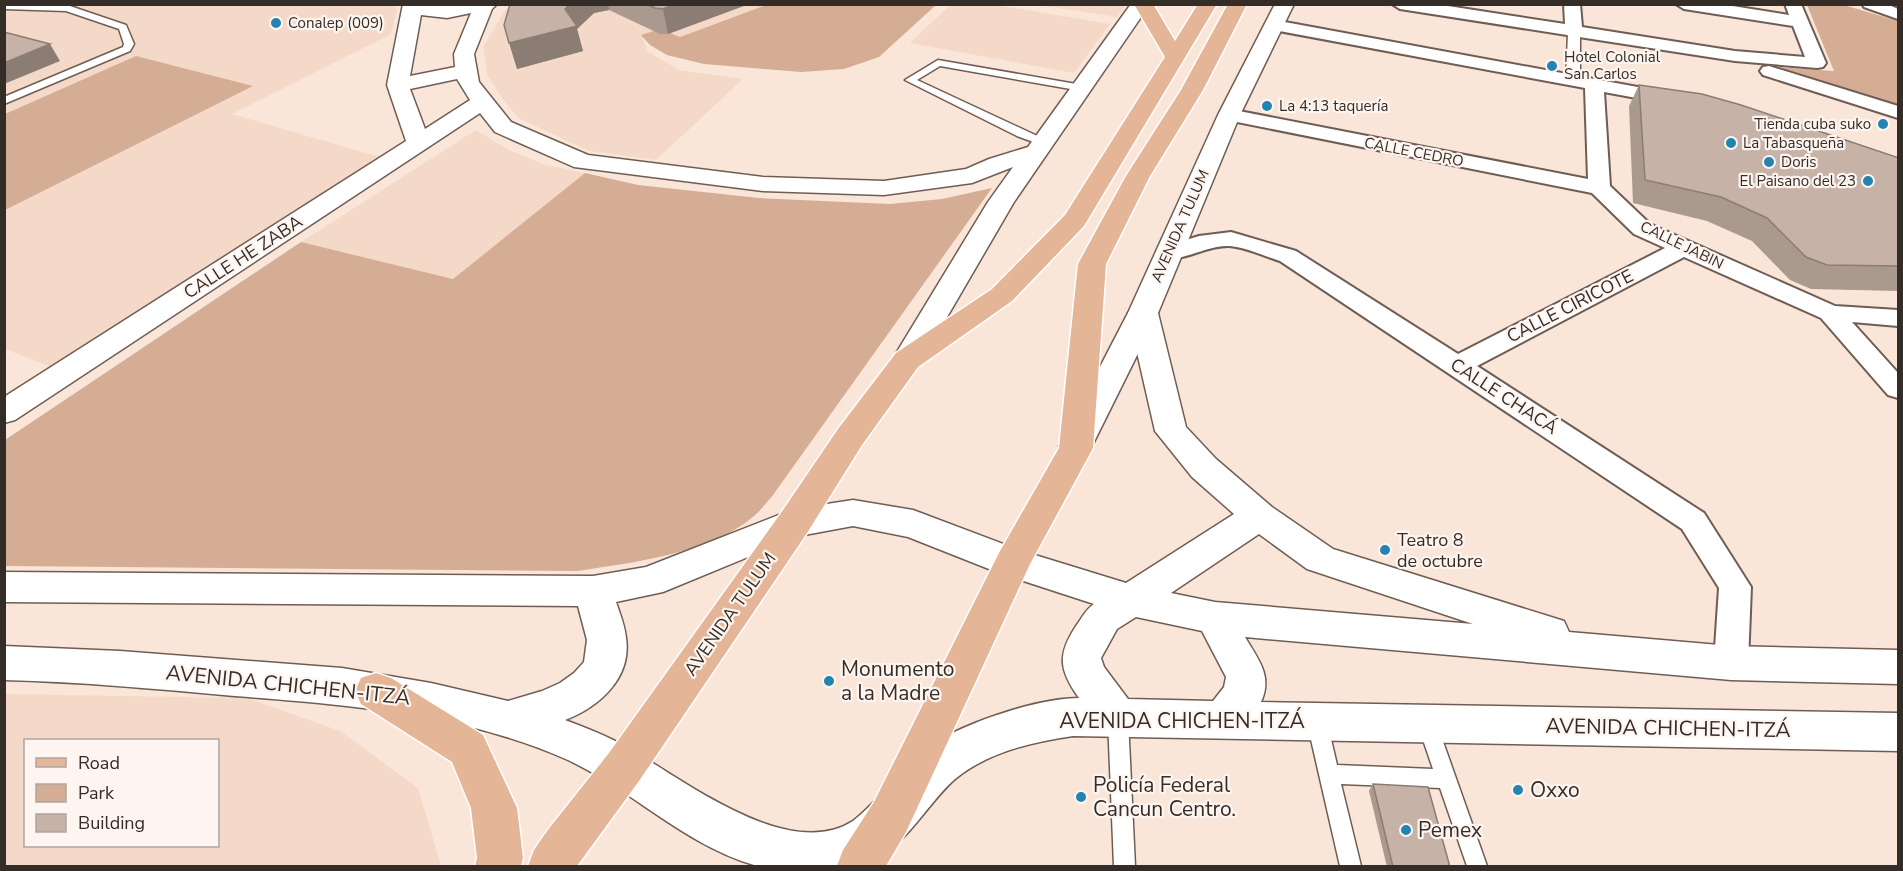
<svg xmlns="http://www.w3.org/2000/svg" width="1903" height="871" font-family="'Nunito Sans',sans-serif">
<rect width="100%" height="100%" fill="#fae5d9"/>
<g fill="#f5d9c8" fill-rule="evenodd">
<path d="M4 5H396L397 11 391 34 232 114 387 159 51 367 5 349Z"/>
<path d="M516 5H766L680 37 660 29 642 35 647 51 679 70 743 79 656 160 589 151 520 119 505 102 487 75 483 47 506 9Z"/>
<path d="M950 5H996L1110 24 1074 73 910 43Z"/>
<path d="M1039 5H1126L1117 17Z"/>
<path d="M476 130 509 150 546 165 585 173 453 279 301 242Z"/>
<path d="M5 694 247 698 340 731 418 788 441 866H5ZM218 740V846H26V740Z"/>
</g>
<g fill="#d5ad95">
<path d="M766 5H936L879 57 844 69 801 72 704 64 667 55 650 45 641 35 660 29 680 37Z"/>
<path d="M1807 5H1844L1898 21V109L1759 66 1834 71Z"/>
<path d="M136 56 253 86 5 210V114Z"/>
<path d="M585 173 638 185 759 198 890 204 942 199 992 188 773 495C767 502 761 510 754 516 711 553 632 563 577 571L5 566V440L301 242 453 279Z"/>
</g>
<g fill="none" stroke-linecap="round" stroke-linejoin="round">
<g stroke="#6f5d53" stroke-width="3">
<g id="service">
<path d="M4 4 67 5 126 25 134 44 130 51 4 104V97L123 47 124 44 119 29 66 11 4 9Z"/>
<path d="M938 60 1082 85 1087 88 1082 91 940 66 917 80 1048 141 1049 143 1044 146 1017 136 905 80Z"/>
<path d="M1118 710 1125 713 1128 719 1135 866H1114L1108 719 1111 713Z"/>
<path d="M1317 713 1324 716 1327 722 1337 765 1433 769 1418 725 1421 719 1428 716 1435 719 1487 866H1467L1440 788 1341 784 1361 866H1340L1307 722 1310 716Z"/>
</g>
</g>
<g stroke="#6f5d53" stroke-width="3">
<path id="pedestrian" d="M1574 29 1580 33V80L1573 84 1566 80 1568 33Z"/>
</g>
<g stroke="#6f5d53" stroke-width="4">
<g id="minor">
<path d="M1392 4H1435L1565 24 1564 4H1580L1582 27 1735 51 1805 57 1793 26 1684 9 1676 4H1720L1789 15 1785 4H1801L1826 63 1823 67 1817 68 1735 61 1579 37 1574 38 1567 35 1400 9Z"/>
<path d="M1862 4H1887L1898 9V19L1864 7Z"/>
<path d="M1274 20 1681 95 1684 99 1681 103 1674 105 1604 92 1610 186 1650 224 1835 306 1898 310V326L1852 322 1898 373V398L1888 395 1821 318 1684 257 1477 366 1704 513 1751 587 1748 663 1743 673 1731 678 1719 673 1714 663 1719 588 1682 529 1280 261C1264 256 1245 247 1229 246 1206 245 1182 263 1160 258L1156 253 1160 248 1199 236 1231 232 1296 251 1458 354 1665 248 1634 234 1592 193 1222 119 1219 115 1222 111 1229 109 1588 179 1585 88 1268 29 1265 25 1268 21Z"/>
<path d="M1769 66 1898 106V118L1763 75 1760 71 1763 67Z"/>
</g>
</g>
<g stroke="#6f5d53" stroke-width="3">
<g id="tertiary">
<path d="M403 4H497L492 9 474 54 479 82 511 122 588 155 763 177 884 181 966 169 989 159 1028 147 1131 4H1150L1014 202 918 367 907 370 896 367 892 360 988 202 1013 167 972 183 884 195 763 191 574 167 495 132 480 113 15 420 4 423V397L406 141 387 85ZM471 13 454 54 455 67 410 76 421 15 447 18ZM457 79 470 100 425 129 410 89Z"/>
<path d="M1275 4H1294L1240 115 1158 313 1088 454 1076 458 1064 454 1059 446 1128 313 1218 115Z"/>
</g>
</g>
<g stroke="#6f5d53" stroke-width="3">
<path id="secondary" d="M1143 304 1153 307 1158 313 1186 427 1216 459 1272 507 1333 549 1564 621 1569 632 1731 646 1898 650V684L1731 680 1245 637C1258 659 1273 676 1261 702L1898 713V751L1073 736C1032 742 988 752 955 779 924 806 901 857 857 866 843 869 826 866 811 866 794 866 770 870 754 865 685 845 632 790 568 760 463 713 347 705 235 696 158 689 82 682 4 680V646L120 651 342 668 431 683 508 701 542 691 560 683 574 673 584 662 587 640 578 606 4 602V572L593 576 646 567 794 509 853 500 913 510 1022 551 1126 583 1234 514 1192 477 1155 431 1128 313 1133 307ZM853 526 908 537 999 573 1094 604C1086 609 1082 618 1076 626 1057 655 1059 670 1079 698 1038 698 953 725 923 752 898 774 879 800 853 821 788 863 683 779 628 748 608 736 586 728 565 720 599 707 632 678 626 638 625 626 620 614 616 602L663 592 799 536ZM1259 534 1307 569 1473 624 1215 602 1171 593ZM1136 617 1202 631 1226 677 1224 687 1213 701 1128 699 1104 667 1101 658 1117 629Z"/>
</g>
<g stroke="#fff" stroke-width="3">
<g id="primary">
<path d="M1134 4H1153L1175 41 1198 4H1217L1084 226 1012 301 918 367 862 445 807 533 639 781 577 866H528L534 850 547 831 609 753 781 513 838 429 896 353 992 289 1065 215 1165 57Z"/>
<path d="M1228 4H1247L1203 90 1150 176 1106 264 1093 448 1030 564 906 832 886 866H837L843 850 874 802 999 553 1059 448 1078 264 1126 176 1181 90Z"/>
<path d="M376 673 391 678 483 735 517 808 523 858 521 866H475L477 858 471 808 452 762 361 704 355 691 361 678Z"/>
</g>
</g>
<use href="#service" fill="#fff" fill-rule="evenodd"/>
<use href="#pedestrian" fill="#fff" fill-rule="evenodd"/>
<use href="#minor" fill="#fff" fill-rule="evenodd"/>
<use href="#tertiary" fill="#fff" fill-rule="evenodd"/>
<use href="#secondary" fill="#fff" fill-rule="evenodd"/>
<use href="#primary" fill="#e4b597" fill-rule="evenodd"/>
</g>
<g fill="#aa998f">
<path d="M510 4H749L668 34H660L609 10 594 13 577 29 583 51 517 69Z"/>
<path d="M1639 85 1899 158V291L1811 289 1790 280 1752 241 1707 221 1633 203 1629 106Z"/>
<path d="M1373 784 1450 867H1387L1369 791Z"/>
</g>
<g fill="#8b7d74">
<path d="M570 4H608L609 10 594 13 577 29 583 51 517 69 509 43 565 9Z"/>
<path d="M675 4H749L668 34 663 9Z"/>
<path d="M50 44 60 61 4 84V63Z"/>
</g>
<g fill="#c6b2a6" stroke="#8b7d74" stroke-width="1.5">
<path d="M510 4H570L565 9 577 26 509 43 504 25Z"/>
<path d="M646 4H675L663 9 655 8Z"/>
<path d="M4 32 50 44 4 63Z"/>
<path d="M1639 85 1702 94 1741 105 1899 158V266L1827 265 1806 257 1767 218 1721 197 1645 180Z"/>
<path d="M1373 784 1428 787 1450 867H1393Z"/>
</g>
<g fill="#2384af" stroke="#fef5f0" stroke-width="2">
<circle cx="276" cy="23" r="6"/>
<circle cx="1552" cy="66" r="6"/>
<circle cx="1267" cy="106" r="6"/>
<circle cx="1883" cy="124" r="6"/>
<circle cx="1731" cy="143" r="6"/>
<circle cx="1769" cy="162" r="6"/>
<circle cx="1868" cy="181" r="6"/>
<circle cx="1385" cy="550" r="6"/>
<circle cx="829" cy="681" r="6"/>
<circle cx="1518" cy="790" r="6"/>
<circle cx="1081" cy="797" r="6"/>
<circle cx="1406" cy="830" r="6"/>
</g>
<g text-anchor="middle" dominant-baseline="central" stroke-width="4.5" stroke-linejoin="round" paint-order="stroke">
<g font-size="15" fill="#342c27" stroke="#fef5f0" text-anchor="start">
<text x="288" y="23">Conalep (009)</text>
<text x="1564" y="57">Hotel Colonial<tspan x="1564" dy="17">San Carlos</tspan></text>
<text x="1279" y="106">La 4:13 taquería</text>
<text x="1871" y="124" text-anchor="end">Tienda cuba suko</text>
<text x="1743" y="143">La Tabasqueña</text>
<text x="1781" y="162">Doris</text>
<text x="1856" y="181" text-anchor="end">El Paisano del 23</text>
</g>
<g font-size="15" fill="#342c27" stroke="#fef5f0">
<text transform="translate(1414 152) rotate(11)">CALLE CEDRO</text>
<text transform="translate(1180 226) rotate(-66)">AVENIDA TULUM</text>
<text transform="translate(1682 245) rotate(26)">CALLE JABIN</text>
</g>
<g font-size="18" fill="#342c27" stroke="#fef5f0">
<text transform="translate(243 257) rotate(-33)">CALLE HE ZABA</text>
<text transform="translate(1570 306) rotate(-27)">CALLE CIRICOTE</text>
<text transform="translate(1504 396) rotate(33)">CALLE CHACÁ</text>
<text transform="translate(730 614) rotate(-55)">AVENIDA TULUM</text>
</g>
<g font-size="18" fill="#342c27" stroke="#fef5f0" text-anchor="start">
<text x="1397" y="540">Teatro 8<tspan x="1397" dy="21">de octubre</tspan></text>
</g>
<g font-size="21" fill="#342c27" stroke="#fef5f0" text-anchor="start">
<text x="841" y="669">Monumento<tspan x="841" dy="24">a la Madre</tspan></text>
<text x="1093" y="785">Policía Federal<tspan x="1093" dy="24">Cancun Centro.</tspan></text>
<text x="1530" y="790">Oxxo</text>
<text x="1418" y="830">Pemex</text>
</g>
<g font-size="21" fill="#342c27" stroke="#fef5f0">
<text transform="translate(288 685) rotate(6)">AVENIDA CHICHEN-ITZÁ</text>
<text x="1182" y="721">AVENIDA CHICHEN-ITZÁ</text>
<text transform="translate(1668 728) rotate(1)">AVENIDA CHICHEN-ITZÁ</text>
</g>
</g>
<rect width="1903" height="871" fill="none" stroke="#342c27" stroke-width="12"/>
<rect x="24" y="739" width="195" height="108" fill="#fef5f0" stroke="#ada5a0" stroke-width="1.5"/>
<rect x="36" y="758" width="30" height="9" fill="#e4b597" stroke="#ada5a0" stroke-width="1.5"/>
<text x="78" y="769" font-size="18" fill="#342c27">Road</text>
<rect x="36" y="784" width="30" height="18" fill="#d5ad95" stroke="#ada5a0" stroke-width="1.5"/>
<text x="78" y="799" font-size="18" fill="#342c27">Park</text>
<rect x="36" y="814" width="30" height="18" fill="#c6b2a6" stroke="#ada5a0" stroke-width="1.5"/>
<text x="78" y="829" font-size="18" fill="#342c27">Building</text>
</svg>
